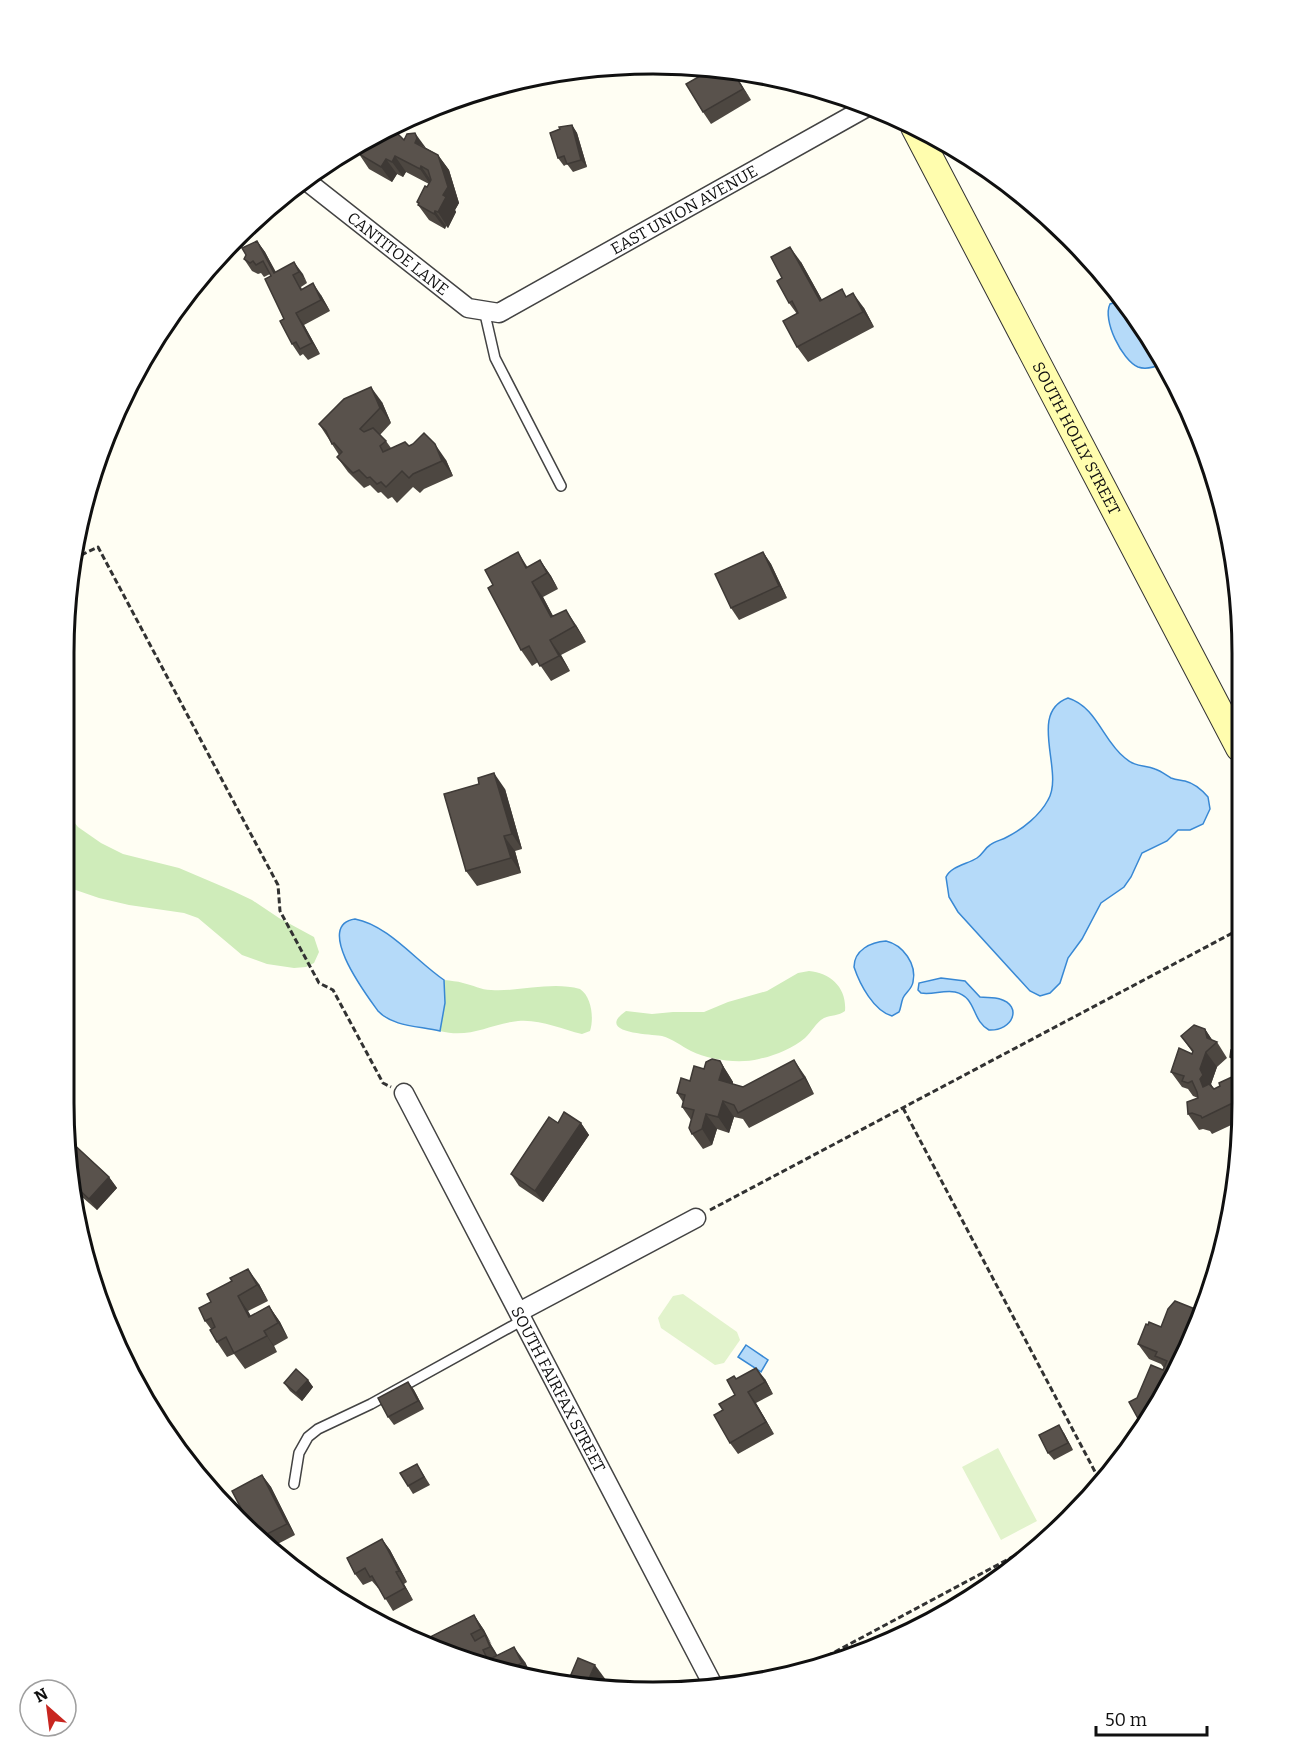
<svg xmlns="http://www.w3.org/2000/svg" width="1306" height="1756" font-family="Bitter,serif">
<rect width="100%" height="100%" fill="#fffef3"/>
<g fill="#cfecba">
<path d="M64 810 78 827 101 843 123 854 179 868 233 891 252 900 279 918 314 937 319 952 314 963 306 967 294 968 267 964 242 955 198 918 184 913 129 905 99 898 64 886Z"/>
<path d="M809 971C831 973 847 988 845 1011 839 1016 831 1015 824 1018 815 1023 812 1032 805 1038 793 1048 774 1056 759 1059 739 1064 709 1060 691 1051 681 1046 673 1039 662 1036 654 1034 593 1034 626 1011L652 1014 673 1012H704L728 1002 767 991 798 973Z"/>
<path d="M444 980C451 981 457 981 463 983 473 985 481 990 491 990 520 992 551 981 580 989 592 997 594 1019 590 1031L582 1034C561 1029 540 1019 518 1021 489 1024 470 1039 440 1031L445 1003Z"/>
</g>
<g fill="#e2f3cc">
<path d="M683 1294 737 1332 740 1340 724 1363 715 1365 661 1328 658 1318 673 1296Z"/>
<path d="M998 1448 1037 1521 1001 1540 962 1467Z"/>
</g>
<g fill="#b5daf9" stroke="#3888d4" stroke-width="1.5">
<path d="M1124 300 1162 364C1155 367 1146 370 1138 367 1122 360 1102 320 1110 304Z"/>
<path d="M1068 698C1097 707 1103 741 1125 758 1135 767 1144 765 1155 769 1161 771 1166 775 1171 778 1176 780 1180 780 1185 781 1193 783 1202 790 1208 797L1210 809 1203 824 1190 830H1178L1167 841 1142 853 1131 877 1124 887 1101 903 1082 939 1068 958 1060 983 1050 993 1040 996 1030 991 958 912 949 897 946 877C951 866 968 864 977 858 983 854 985 848 990 845 995 841 1002 840 1007 837 1023 829 1040 815 1048 800 1065 772 1027 713 1068 698Z"/>
<path d="M355 919C388 925 417 962 444 980L445 1003 440 1031C419 1026 393 1027 378 1011 368 997 313 925 355 919Z"/>
<path d="M886 941C903 945 917 964 913 982 912 989 906 992 903 998 901 1003 901 1008 899 1012L892 1016C874 1011 860 985 854 967 854 950 871 942 886 941Z"/>
<path d="M941 978 965 981 980 997C986 998 994 997 1000 999 1023 1006 1013 1031 989 1030 971 1020 977 997 955 992 943 990 932 995 921 993L918 990 919 983Z"/>
<path d="M746 1345 768 1360 761 1372 738 1357Z"/>
</g>
<g fill="none" stroke-linecap="round" stroke-linejoin="round">
<g stroke="#434343" stroke-width="12">
<g id="lane">
<path d="M484 310 495 358 561 486"/>
<path d="M294 1484 299 1453 308 1437 318 1429 371 1404 523 1320"/>
</g>
</g>
<g stroke="#434343" stroke-width="21">
<g id="street">
<path id="s1" d="M304 179 468 308 499 313 869 106"/>
<path id="s2" d="M404 1093 714 1687"/>
<path d="M519 1312 696 1218"/>
</g>
</g>
<g stroke="#323232" stroke-width="28">
<g id="secondary">
<path id="s3" d="M914 127 1239 748"/>
</g>
</g>
<g stroke="#323232" stroke-width="3" stroke-dasharray="6 3" stroke-linecap="butt">
<path d="M73 559 98 547 278 885 280 911 319 983 333 990 383 1083 391 1087"/>
<path d="M903 1108 1102 1485"/>
<path d="M710 1210 1240 929"/>
<path d="M803 1669 1046 1539"/>
</g>
<use href="#lane" stroke="#fff" stroke-width="9"/>
<use href="#street" stroke="#fff" stroke-width="18"/>
<use href="#secondary" stroke="#fffdae" stroke-width="26"/>
</g>
<g fill="#4d4741">
<path d="M730 68 751 100 711 124 703 112Z"/>
<path d="M392 124 393 129H392L404 140 426 148 438 155 449 170 459 203 455 210 456 212 448 228 446 226 445 229 429 220 418 205V204L417 202 429 184 406 172 403 177 397 174 392 182 369 169 359 154 361 148 357 146Z"/>
<path d="M572 125 577 133 587 167 573 172 567 164 564 166 558 158Z"/>
<path d="M257 241 265 252 276 272 294 262 307 283 301 287 302 289 321 295 330 311 304 325 320 354 308 360 303 354 300 356 292 344 270 274 264 277 261 273 258 274 252 271 244 259Z"/>
<path d="M801 262 822 300 847 296 864 308 874 327 808 362 797 347V314L789 303 782 278Z"/>
<path d="M382 402 391 423 380 435 386 441 391 448 409 446 446 460 453 476 424 489 420 493 413 487 397 503 392 497 388 499 381 492 378 493 370 485 364 488 348 472 337 457 339 455 319 424Z"/>
<path d="M763 552 771 564 787 598 739 620 731 608Z"/>
<path d="M540 560 551 576 558 589 543 597 553 616 576 625 586 642 561 655 570 671 551 681 538 662 532 666 521 650 528 567Z"/>
<path d="M505 789 522 849 515 851 521 873 477 886 466 871Z"/>
<path d="M1205 1029 1212 1040 1217 1042 1227 1058 1217 1067 1211 1084 1214 1089 1220 1086 1232 1077 1234 1062 1230 1057 1241 1048 1242 1120 1212 1134 1210 1131 1203 1129 1199 1130 1188 1114 1198 1098 1193 1096 1188 1089 1182 1087 1171 1072 1193 1053 1181 1036Z"/>
<path d="M720 1061 730 1077 733 1082V1084L743 1087 805 1076 814 1094 749 1128 743 1119 734 1117 729 1133 717 1129 712 1145 703 1149 692 1134 691 1120 682 1107 683 1102 677 1093 704 1069Z"/>
<path d="M558 1123H581L589 1135 543 1202 519 1186 511 1174Z"/>
<path d="M68 1139 109 1177 117 1188 97 1210 74 1190Z"/>
<path d="M259 1284 268 1301 248 1311 251 1316 269 1306 280 1322 288 1338 274 1346 277 1352 245 1369 234 1354 227 1357 217 1342 211 1329 205 1321 211 1302Z"/>
<path d="M1202 1314 1164 1398 1143 1427 1140 1422 1137 1398 1164 1368 1161 1364 1149 1359 1138 1344 1148 1325 1161 1327Z"/>
<path d="M736 1379H765L773 1394 756 1403 774 1434 738 1454 730 1443 723 1410 735 1395Z"/>
<path d="M308 1380 313 1387 302 1401 290 1391 284 1383Z"/>
<path d="M408 1382 414 1390 424 1409 394 1425 388 1417Z"/>
<path d="M1064 1433 1073 1450 1054 1460 1048 1453Z"/>
<path d="M417 1464 430 1485 413 1494 408 1486Z"/>
<path d="M262 1475 271 1487 295 1535 268 1549 264 1546 256 1538Z"/>
<path d="M382 1539 390 1550 407 1582 404 1584 413 1600 393 1611 379 1588H378L372 1581 363 1585 355 1574Z"/>
<path d="M474 1615 484 1630 491 1645 497 1655 525 1662 533 1679 531 1680 420 1642Z"/>
</g>
<g fill="#3e3935">
<path d="M731 68 732 69 751 100 743 89Z"/>
<path d="M572 125 577 133 587 167 581 160Z"/>
<path d="M415 133 426 148 415 143Z"/>
<path d="M438 155 449 170 459 203 455 210 456 212 448 228 438 212 443 195Z"/>
<path d="M395 156 406 172 403 177 392 162Z"/>
<path d="M386 159 397 174 392 182 381 167Z"/>
<path d="M421 166 432 182 430 184 420 169Z"/>
<path d="M435 211 446 226 445 229 434 214Z"/>
<path d="M257 241 265 252 282 285 274 273Z"/>
<path d="M790 247 801 262 831 316 820 301Z"/>
<path d="M294 262 303 274 307 283 299 272Z"/>
<path d="M313 283 321 295 330 311 321 300Z"/>
<path d="M853 293 864 308 874 327 863 312Z"/>
<path d="M296 313 304 325 320 354 312 343Z"/>
<path d="M371 387 382 402 391 423 380 408Z"/>
<path d="M435 444 446 460 453 476 442 461Z"/>
<path d="M518 552 528 568H526Z"/>
<path d="M763 552 771 564 787 598 779 586Z"/>
<path d="M540 560 551 576 558 589 547 573Z"/>
<path d="M532 582 543 597 562 633 551 617Z"/>
<path d="M566 610 576 625 586 642 575 626Z"/>
<path d="M550 640 561 655 570 671 559 656Z"/>
<path d="M494 773 505 789 522 849 512 834Z"/>
<path d="M504 836 515 851 521 873 511 858Z"/>
<path d="M1205 1029 1215 1044 1207 1038Z"/>
<path d="M1206 1052 1217 1067 1211 1084 1214 1090 1203 1087 1200 1079V1069Z"/>
<path d="M794 1060 805 1076 814 1094 804 1078Z"/>
<path d="M720 1061 733 1082 730 1095 719 1080Z"/>
<path d="M723 1101 734 1117 729 1133 718 1117Z"/>
<path d="M706 1114 717 1129 712 1145 702 1129Z"/>
<path d="M581 1123 589 1135 543 1202 535 1191Z"/>
<path d="M109 1177 117 1188 97 1210 89 1199Z"/>
<path d="M248 1269 259 1284 268 1301 257 1285Z"/>
<path d="M238 1296 248 1311 259 1333 249 1317Z"/>
<path d="M269 1306 280 1322 288 1338 278 1323Z"/>
<path d="M1200 1311 1202 1314 1195 1330 1193 1327Z"/>
<path d="M264 1331 274 1346 277 1352 267 1336Z"/>
<path d="M1175 1364 1178 1367 1175 1374 1172 1371Z"/>
<path d="M756 1368 765 1379 773 1394 765 1382Z"/>
<path d="M308 1380 313 1387 302 1401 296 1393Z"/>
<path d="M408 1382 414 1390 424 1409 418 1401Z"/>
<path d="M748 1392 756 1403 774 1434 766 1422Z"/>
<path d="M1059 1425 1064 1433 1073 1450 1068 1443Z"/>
<path d="M262 1475 271 1487 295 1535 287 1524Z"/>
<path d="M382 1539 390 1550 407 1582 399 1571Z"/>
<path d="M396 1572 404 1584 413 1600 405 1588Z"/>
<path d="M474 1615 484 1630 492 1645 481 1629Z"/>
<path d="M485 1635 495 1651 501 1662 490 1647Z"/>
<path d="M514 1647 525 1662 533 1679 522 1663Z"/>
<path d="M595 1665 606 1680 603 1686 586 1685Z"/>
</g>
<g fill="#59524c" stroke="#3e3935" stroke-width="1.5">
<path d="M714 68H731L743 89 703 112 686 84Z"/>
<path d="M572 125 581 160 567 164 564 156 558 158 550 133 560 129 559 127Z"/>
<path d="M387 127 388 130 389 127 395 131 404 140 407 134 415 133 417 138 415 143 438 155 448 187 443 195 446 197 438 212 435 211 434 214 418 205 419 203 417 202 425 186 427 187 431 180 428 170 421 166 420 169 395 156 392 162 386 159 381 167 359 154 364 144 362 143Z"/>
<path d="M257 241 274 273 294 262 299 272 293 275 301 290 313 283 321 300 296 313 312 343 300 349 296 342 292 344 280 321 284 319 265 279 271 276 263 261 256 265 253 261 250 263 244 259 246 255 242 248Z"/>
<path d="M790 247 820 301 842 289 846 297 853 293 863 312 797 347 783 321 798 313 792 301 789 303 777 281 782 278 771 257Z"/>
<path d="M371 387 380 408 360 429 364 432 373 428 386 441 380 446 383 452 405 442 409 446 413 444 424 433 435 444 442 461 413 474 409 478 402 471 386 487 381 482 377 484 370 477 367 478 359 470 353 473 337 457 342 452 334 443 332 444 326 431 319 424 344 399Z"/>
<path d="M518 552 526 568 540 560 547 573 532 582 551 617 566 610 575 626 550 640 559 656 540 666 529 646 521 650 488 588 493 585 485 570Z"/>
<path d="M763 552 779 586 731 608 715 574Z"/>
<path d="M494 773 512 834 504 836 511 858 466 871 444 794 479 784 478 778Z"/>
<path d="M1194 1025 1205 1029 1207 1038 1217 1042 1206 1052 1200 1069 1203 1075 1200 1079 1203 1087 1209 1084 1214 1089 1220 1086 1219 1083 1232 1077 1234 1059 1230 1057 1231 1050 1241 1048V1099L1202 1118 1201 1116 1192 1113 1188 1114 1187 1102 1198 1098 1197 1092 1192 1081 1188 1083 1182 1081 1184 1076 1171 1072 1179 1048 1192 1054 1193 1051 1181 1036Z"/>
<path d="M712 1059 720 1061 723 1067 719 1080 743 1087 794 1060 804 1078 738 1113 734 1105 723 1101 718 1117 706 1114 702 1129 692 1134 689 1128 694 1110 682 1107 685 1095 677 1093 681 1078 690 1081 694 1066 704 1069 706 1062Z"/>
<path d="M564 1112 581 1123 535 1191 511 1174 549 1117 558 1123Z"/>
<path d="M68 1139 109 1177 89 1199 74 1185Z"/>
<path d="M248 1269 257 1285 238 1296 249 1317 269 1306 278 1323 264 1331 267 1336 234 1353 226 1337 217 1342 210 1330 215 1327 211 1318 205 1321 199 1308 211 1302 207 1294 232 1281 230 1278Z"/>
<path d="M1175 1301 1200 1311 1193 1327 1195 1328 1179 1365 1175 1364 1172 1371 1176 1372 1164 1398 1151 1417 1140 1422 1129 1402 1137 1398 1151 1365 1163 1370 1167 1361 1155 1356 1157 1352 1138 1344 1146 1324 1148 1325 1149 1322 1161 1327 1168 1309Z"/>
<path d="M756 1368 765 1382 748 1392 766 1422 730 1443 714 1415 723 1410 719 1404 735 1395 727 1380 734 1376 736 1379Z"/>
<path d="M296 1369 308 1380 296 1393 284 1383Z"/>
<path d="M408 1382 418 1401 388 1417 378 1398Z"/>
<path d="M1059 1425 1068 1443 1048 1453 1039 1435Z"/>
<path d="M417 1464 424 1477 408 1486 400 1473Z"/>
<path d="M262 1475 287 1524 257 1539 232 1491Z"/>
<path d="M382 1539 399 1571 396 1572 405 1588 385 1599 372 1576 370 1577 365 1568 355 1574 347 1558Z"/>
<path d="M474 1615 481 1629 471 1634 475 1641 485 1635 490 1647 483 1650 488 1660 514 1647 522 1663 507 1671 420 1642Z"/>
<path d="M899 1636 900 1638 878 1647Z"/>
<path d="M578 1658 595 1665 586 1685 567 1684Z"/>
</g>
<g text-anchor="middle" dominant-baseline="central" stroke-width="6" stroke-linejoin="round" paint-order="stroke">
<g font-size="16" fill="#101010" stroke="#fff">
<text stroke="none"><textPath href="#s1" startOffset="452">EAST UNION AVENUE</textPath></text>
<text stroke="none"><textPath href="#s1" startOffset="120">CANTITOE LANE</textPath></text>
<text stroke="none"><textPath href="#s3" startOffset="351">SOUTH HOLLY STREET</textPath></text>
<text stroke="none"><textPath href="#s2" startOffset="334">SOUTH FAIRFAX STREET</textPath></text>
</g>
</g>
<path d="M0 0H1306V1756H0ZM653 74H653A579 579 0 0 1 1232 653V1103A579 579 0 0 1 653 1682H653A579 579 0 0 1 74 1103V653A579 579 0 0 1 653 74Z" fill="#fff" fill-rule="evenodd"/>
<path fill="none" stroke="#101010" stroke-width="3" d="M653 74H653A579 579 0 0 1 1232 653V1103A579 579 0 0 1 653 1682H653A579 579 0 0 1 74 1103V653A579 579 0 0 1 653 74Z"/>
<g transform="translate(48 1708) rotate(332)"><circle r="28" fill="#ffffff" stroke="#9f9f9f" stroke-width="1.5"/>
<path d="M0-4.5L10 22L0 15L-10 22Z" fill="#c82620"/>
<text y="-9" font-size="16" font-weight="bold" text-anchor="middle" fill="#101010">N</text>
</g>
<path d="M1096 1726v9h111v-9" fill="none" stroke="#101010" stroke-width="3"/>
<text x="1105" y="1726" font-size="18" fill="#101010" stroke="#ffffff" stroke-width="4.5" paint-order="stroke">50 m</text>
</svg>
